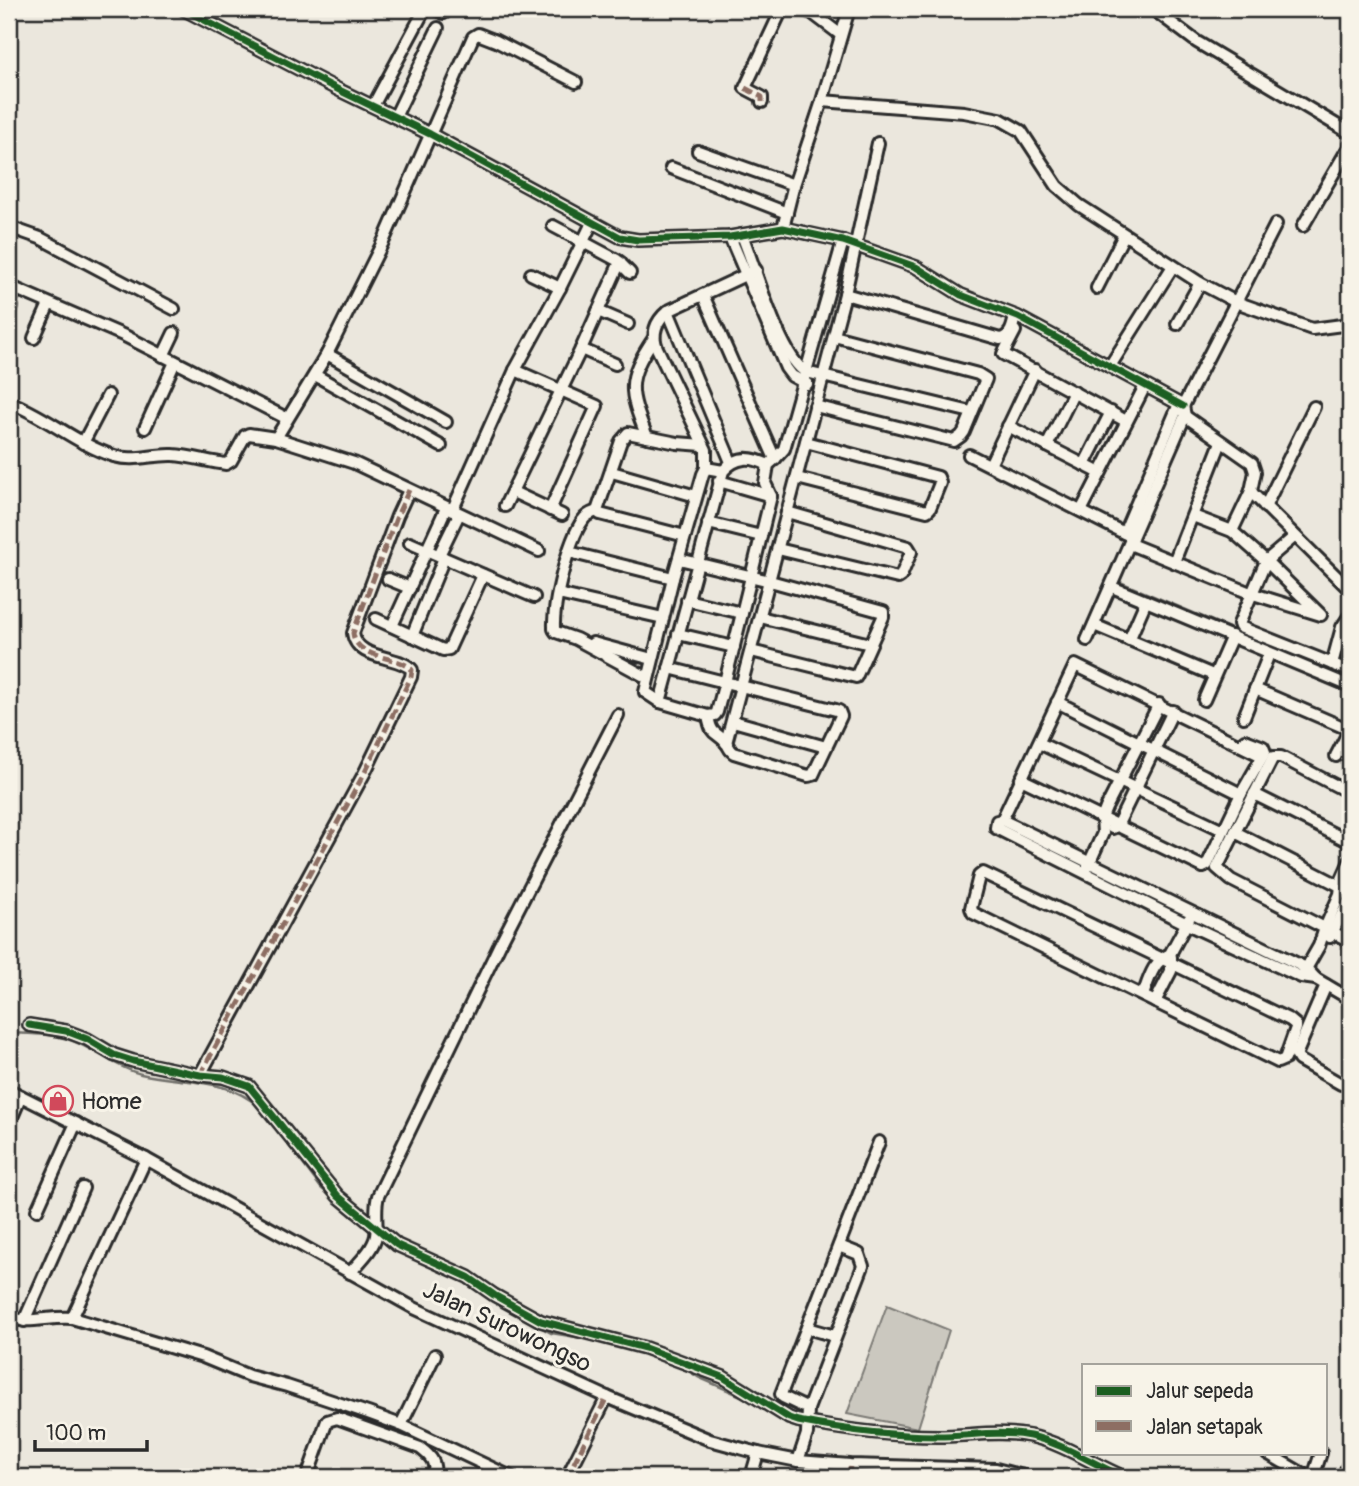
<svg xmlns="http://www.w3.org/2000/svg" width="1359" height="1486" font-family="Pangolin,sans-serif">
<rect width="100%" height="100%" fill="#ebe7dd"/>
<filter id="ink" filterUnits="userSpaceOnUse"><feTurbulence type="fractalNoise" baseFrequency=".0143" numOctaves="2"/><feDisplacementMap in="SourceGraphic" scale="14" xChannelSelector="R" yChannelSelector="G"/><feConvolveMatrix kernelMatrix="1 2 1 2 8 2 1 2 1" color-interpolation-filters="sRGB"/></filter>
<g filter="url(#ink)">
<path fill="#cbc8bf" stroke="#7b7a75" stroke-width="2" d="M887 1305 949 1330 918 1428 847 1414Z"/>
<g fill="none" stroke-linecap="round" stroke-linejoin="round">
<g stroke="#72716c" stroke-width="2.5">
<path d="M1120 582 1229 628"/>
<path d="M1272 645 1324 667"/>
<path d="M1335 672 1350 678"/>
<path d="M9 1033C31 1034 52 1033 73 1041 96 1050 117 1068 141 1074 181 1084 227 1077 259 1107"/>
<path d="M272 1123 321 1188 334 1199"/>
<path d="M412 1257 464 1282 492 1301 551 1333 595 1340"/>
<path d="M682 1367 698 1377 748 1399"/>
<path d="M777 1417 786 1424 802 1429"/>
<path d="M809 1430 830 1432"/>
</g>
<g stroke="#2b2b2b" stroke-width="16">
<g id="minor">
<path d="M183 9 341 91 430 134 620 237 638 240 730 237 783 228 843 241 916 267 961 295 1018 317 1183 406"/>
<path d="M437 9 444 13"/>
<path d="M800 9 812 13 841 35"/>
<path d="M1153 9 1197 42 1350 133"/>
<path d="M822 101 964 112 1000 119 1021 131 1057 186 1079 205 1200 283 1236 302 1312 329 1350 324"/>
<path d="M762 102V97L745 88 782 9"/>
<path d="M373 106 425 9"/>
<path d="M395 117 438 28"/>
<path d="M698 151 794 185"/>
<path d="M671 168 787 213"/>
<path d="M553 226 617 260 630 273"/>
<path d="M1303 226 1350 145"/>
<path d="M9 227 40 238 174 309"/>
<path d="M783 228 793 188 822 101 849 9"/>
<path d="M742 235C755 266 780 358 806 372L971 412"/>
<path d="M730 237 786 368 792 376 807 384"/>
<path d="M531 274 560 288"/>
<path d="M9 286 125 336 286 418"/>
<path d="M1097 288 1124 235"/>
<path d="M845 294 1000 339C1011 337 1013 326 1015 316"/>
<path d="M703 295 775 459 768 465 765 483 771 496 725 682 717 712 715 715 708 716 660 702 645 692 673 578 703 474 706 468 723 471"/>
<path d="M598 311 628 324"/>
<path d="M668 311 731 462"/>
<path d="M9 315 12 307 9 304 16 289"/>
<path d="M1177 324 1200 283"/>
<path d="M1015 331 1003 354 1126 421"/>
<path d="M34 338 49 304"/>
<path d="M581 349 615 364"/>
<path d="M327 354 446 422"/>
<path d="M163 356 174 333"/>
<path d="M1110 366 1173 266"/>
<path d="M515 370 597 406 550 510"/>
<path d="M315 375 441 446"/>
<path d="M9 402C46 416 76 444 114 456 134 462 153 454 173 455 191 456 209 462 226 464L231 461 245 436 249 434 276 438"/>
<path d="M815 406 954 441 961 436 964 432 986 379 978 374 834 336"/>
<path d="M1185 416 1252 463 1255 472 1251 491 1254 495 1350 590"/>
<path d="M1008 426 1100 473"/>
<path d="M145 428 175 362"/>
<path d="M647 437C629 391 625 381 654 338"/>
<path d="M83 443 108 395"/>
<path d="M1047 446 1074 392"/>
<path d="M969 455 1132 537"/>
<path d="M775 459 784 449 843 241"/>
<path d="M990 465 1035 370"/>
<path d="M1084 465 1111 412"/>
<path d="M706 468V450L657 348C651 333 656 321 668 311L756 270"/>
<path d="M612 472 696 496"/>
<path d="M797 478 927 511 930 508 940 483 938 477 806 442"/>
<path d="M719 481 771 496"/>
<path d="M513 492 562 515"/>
<path d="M505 506 581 349 620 262"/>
<path d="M1265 507 1314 407"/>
<path d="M452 511 515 370 560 288 592 223"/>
<path d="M597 511C591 513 586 515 583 520 568 541 553 603 554 629L556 632 576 639 648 678"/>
<path d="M1081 511 1145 386"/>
<path d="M708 523 761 536"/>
<path d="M1232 531 1251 491"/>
<path d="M1124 533 1179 404"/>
<path d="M685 536 600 514 597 511 621 441 628 433 677 443 703 445"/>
<path d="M1294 537 1266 561 1239 624 1240 627 1350 671"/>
<path d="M410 543 534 597"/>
<path d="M1130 544 1250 593 1321 615 1266 561 1232 531 1193 516"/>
<path d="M778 549 898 578 901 576 911 552 908 547 787 512"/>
<path d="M539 551 354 463 276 438 327 354 384 240 473 37 478 34 496 41 576 82"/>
<path d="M569 552 673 578"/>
<path d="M439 555 459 514"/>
<path d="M679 559 770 581 883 612V617L856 677 751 651"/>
<path d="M1174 562 1221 442"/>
<path d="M388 579 410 588"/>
<path d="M1112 587 1350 686"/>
<path d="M558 594 663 618"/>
<path d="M687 600 742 613"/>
<path d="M760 617 870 644"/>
<path d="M376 619 443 650 449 649 483 575"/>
<path d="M1094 625 1213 675"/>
<path d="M392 626 446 508"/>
<path d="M678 634 734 647"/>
<path d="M412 636 444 558"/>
<path d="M1087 640 1185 416 1183 406 1276 224"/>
<path d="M1129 640 1146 601"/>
<path d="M593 643 652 659"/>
<path d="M1332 664 1342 627 1350 615"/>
<path d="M669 668 836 710 839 711 841 716 813 775 808 776 734 753C730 751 729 747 727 744 717 730 712 739 708 716"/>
<path d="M1255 689 1350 730"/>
<path d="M1204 700 1232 636"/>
<path d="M660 702 723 471C736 456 751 456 768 465"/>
<path d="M1057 702 1241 794"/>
<path d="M1244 717 1269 654"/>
<path d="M733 721 826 747"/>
<path d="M726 743 845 294 878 143"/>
<path d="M1039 743 1223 830"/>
<path d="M1262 756 1075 665 1002 820 997 821 996 828 1187 924 1301 977 1316 979"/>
<path d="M1336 756 1350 729"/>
<path d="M1021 779 1203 867 1207 865 1241 794 1265 752 1263 747 1245 740 1240 745"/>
<path d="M1350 793 1281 757H1273L1217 868 1231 880 1350 941"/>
<path d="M1254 794 1350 842"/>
<path d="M1002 820 1306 968 1316 979 1350 999"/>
<path d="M1112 828 1117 826 1173 711"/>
<path d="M1235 832 1350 891"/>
<path d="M1088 866 1103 833 1102 818 1106 808 1159 704"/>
<path d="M983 873 1290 1020 1296 1025V1028L1285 1059 1278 1062 973 913 971 908 979 876Z"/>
<path d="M1330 937 1350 899"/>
<path d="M1303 974 1319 946 1325 928 1340 894 1342 879 1350 861"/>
<path d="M1326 985 1296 1055 1299 1060 1341 1084"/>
<path d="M1143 995C1149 979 1153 961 1170 954L1189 919"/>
<path d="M1155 1002 1171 971V957"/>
<path d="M29 1025 66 1031 87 1039 114 1055 133 1061 200 1075 223 1077 249 1086 338 1196 397 1245 468 1277 494 1295 541 1321 645 1348 723 1377 789 1418 798 1421C844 1430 891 1436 938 1436 969 1436 998 1430 1030 1436 1062 1443 1093 1464 1124 1477"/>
<path d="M200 1075 365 772 411 677 412 670C401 655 356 661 353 633L397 516 409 490"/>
<path d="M9 1090 146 1159 414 1308 607 1397 710 1440 758 1453 798 1461 850 1465 996 1469 1027 1477"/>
<path d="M9 1124 21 1096"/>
<path d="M37 1210 76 1123"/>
<path d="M350 1273C359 1262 373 1250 376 1236 378 1223 374 1210 378 1196L500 944 618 715"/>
<path d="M9 1318C30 1324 50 1316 72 1318L203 1357 249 1376 287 1386 368 1413 401 1425 511 1477"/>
<path d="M72 1318 146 1159"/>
<path d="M24 1321 83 1188"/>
<path d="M807 1328 835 1336"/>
<path d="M808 1409 783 1397 781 1394 879 1142"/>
<path d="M401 1425 435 1355"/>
<path d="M1267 1453 1308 1477"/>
<path d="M798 1461 807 1434 808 1409 863 1266 859 1254 839 1246"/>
<path d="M1237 1476 1240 1477"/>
<path d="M307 1477 327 1421 337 1418 420 1448C432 1457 436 1462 434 1477"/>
<path d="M567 1477 607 1397"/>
<path d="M751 1477 758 1453"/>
<path d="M1313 1477 1321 1453"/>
<path d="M1343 1477 1350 1461"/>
</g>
</g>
<use href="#minor" stroke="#f7f3e8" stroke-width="10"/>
<g stroke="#8d6e63" stroke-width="5" stroke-dasharray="10 5" stroke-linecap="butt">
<path d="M745 88 762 97V102"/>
<path d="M200 1075 365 772 411 677 412 670C401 655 356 661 353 633L397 516 409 490"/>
<path d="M567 1477 607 1397"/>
<path d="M849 1477 850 1465"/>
<path d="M992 1477 996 1469"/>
</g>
<g stroke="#f7f3e8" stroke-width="11">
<g id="cycleway">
<path d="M183 9 341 91 430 134 620 237 638 240 730 237 783 228 843 241 916 267 961 295 1018 317 1183 406"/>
<path d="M29 1025 66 1031 87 1039 114 1055 133 1061 200 1075 223 1077 249 1086 338 1196 397 1245 468 1277 494 1295 541 1321 645 1348 723 1377 789 1418 798 1421C844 1430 891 1436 938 1436 969 1436 998 1430 1030 1436 1062 1443 1093 1464 1124 1477"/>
</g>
</g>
<use href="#cycleway" stroke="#1b5e20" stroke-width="7"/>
</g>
</g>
<defs>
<g id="shop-ring" transform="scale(1.575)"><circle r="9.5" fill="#f7f3e8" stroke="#d1495b" stroke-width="1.5"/><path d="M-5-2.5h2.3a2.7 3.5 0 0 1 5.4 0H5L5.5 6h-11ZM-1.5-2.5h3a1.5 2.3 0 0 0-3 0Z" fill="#d1495b"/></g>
</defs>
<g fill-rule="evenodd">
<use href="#shop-ring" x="58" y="1101"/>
</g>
<g text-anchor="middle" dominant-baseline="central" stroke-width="6" stroke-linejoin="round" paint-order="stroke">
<g font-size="24" fill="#2b2b2b" stroke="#f7f3e8" text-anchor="start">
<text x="81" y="1101">Home</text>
</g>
<g font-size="24" fill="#2b2b2b" stroke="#f7f3e8">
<text transform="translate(507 1327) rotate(25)">Jalan Surowongso</text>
</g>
</g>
<rect width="1359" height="1486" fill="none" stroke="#f7f3e8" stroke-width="35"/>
<rect x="18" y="18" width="1324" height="1451" fill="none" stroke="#2b2b2b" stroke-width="2.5" filter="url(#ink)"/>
<rect x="1082" y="1364" width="245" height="91" fill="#f7f3e8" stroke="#a5a39c" stroke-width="2"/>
<rect x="1096" y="1386" width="35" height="10" fill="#1b5e20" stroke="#a5a39c" stroke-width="2"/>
<text x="1146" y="1398" font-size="21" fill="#2b2b2b">Jalur sepeda</text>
<rect x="1096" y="1421" width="35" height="10" fill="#8d6e63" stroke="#a5a39c" stroke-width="2"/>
<text x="1146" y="1434" font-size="21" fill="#2b2b2b">Jalan setapak</text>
<path d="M35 1440v10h112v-10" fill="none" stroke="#2b2b2b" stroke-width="3.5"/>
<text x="46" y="1440" font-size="21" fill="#2b2b2b" stroke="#f7f3e8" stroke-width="5" paint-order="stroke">100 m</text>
</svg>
